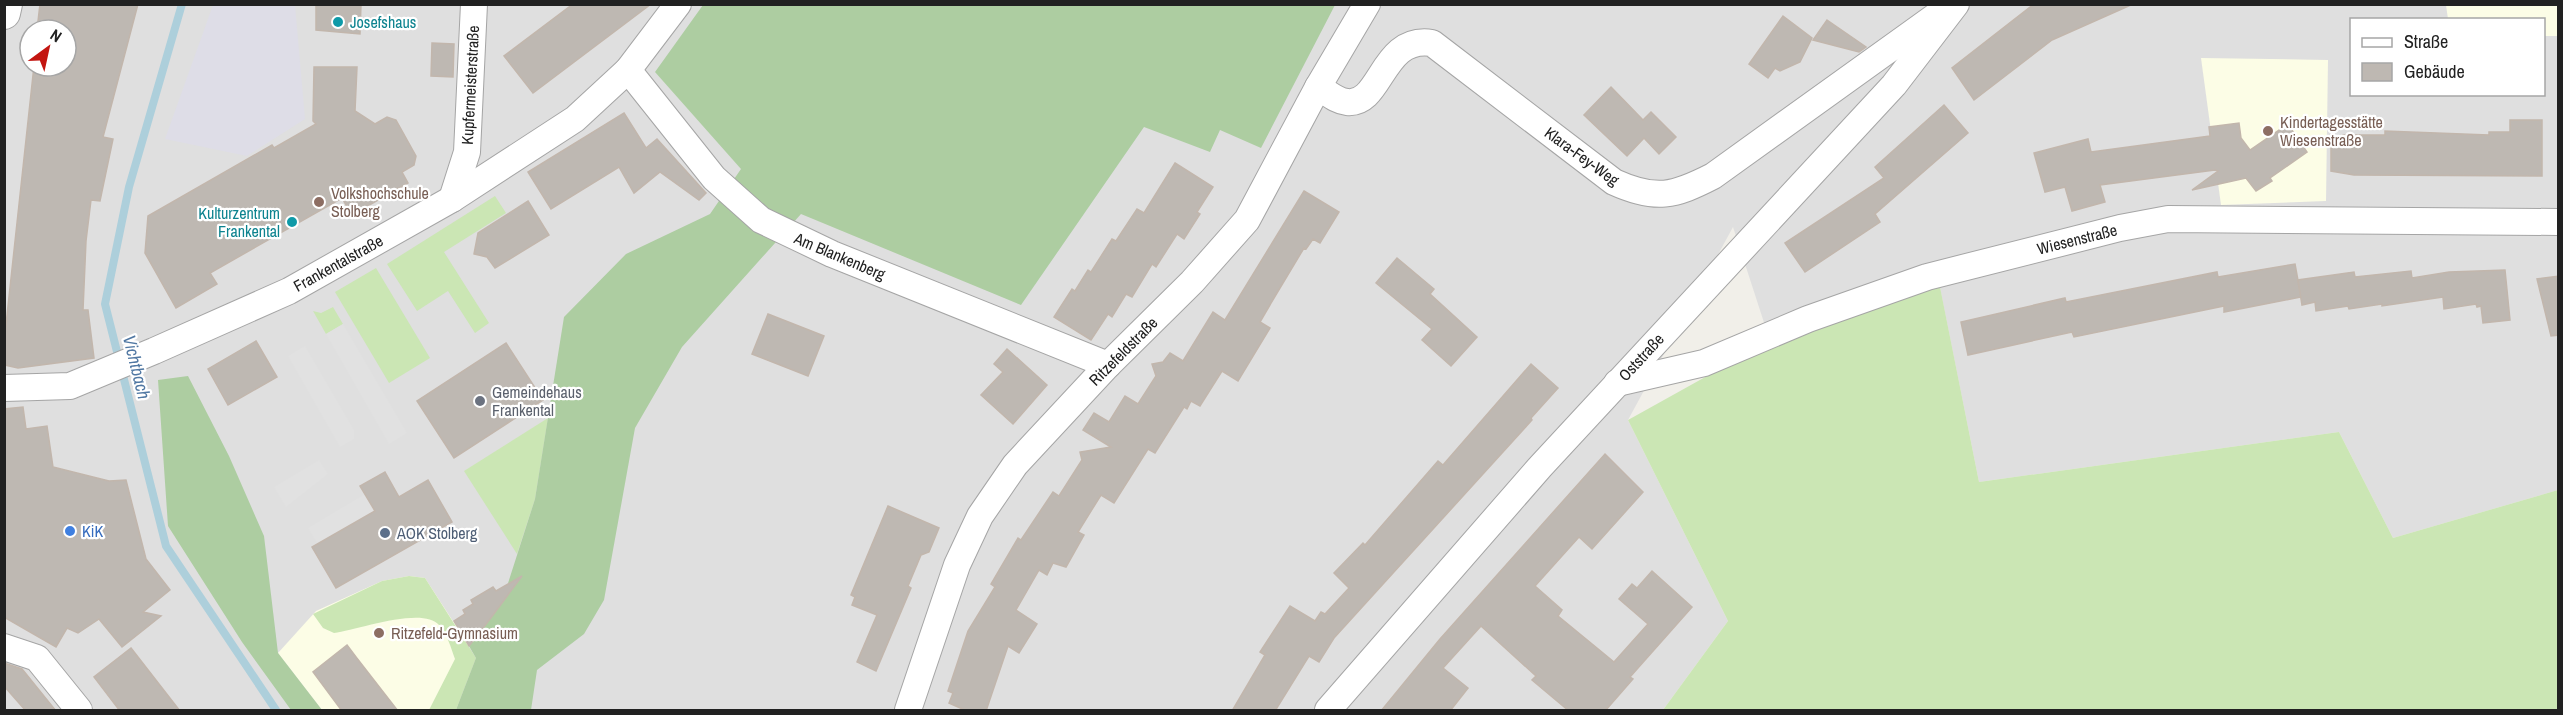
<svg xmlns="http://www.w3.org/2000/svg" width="2563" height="715" font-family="'Archivo Narrow',sans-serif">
<rect width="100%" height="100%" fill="#f1efe9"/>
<path fill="#dfdfdf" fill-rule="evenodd" d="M4 5H2558V490L2393 538 2339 432 1979 482 1939 283 1770 341 1733 227 1628 420 1728 621 1663 710H5ZM2352 20H2544V94H2352ZM30 30H66V66H30Z"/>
<g fill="#fcfde6">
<path d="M2446 5H2558V36H2544V20L2448 19Z"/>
<path d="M2201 58 2328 60 2326 201 2221 205Z"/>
<path d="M409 576 425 578 469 646 468 674 456 710H322L278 653 316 611 382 581Z"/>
</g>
<g fill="#cbe6b4">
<path d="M495 196 506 213 444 252 489 323 475 333 448 291 417 311 387 264Z"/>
<path d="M376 268 430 358 389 383 335 292Z"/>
<path d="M1939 282 1979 482 2339 432 2393 538 2558 490V710H1663L1728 621 1628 420 1770 341Z"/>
<path d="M333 307 343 324 326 334 313 311 321 313Z"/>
<path d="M548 418 535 499 517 554 464 471Z"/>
<path d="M409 576 425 578 476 658 456 710H429L455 659C451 648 447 633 439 625 423 606 357 630 334 633L323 628 313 614 382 581Z"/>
</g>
<g fill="#adcda1">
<path d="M703 5H1335L1261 148 1220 130 1210 152 1144 127 1021 305 801 214 682 347 635 428 604 600 584 634 537 670 531 710H456L476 658 469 646 502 602 535 499 564 317 626 254 710 214 741 169 655 72Z"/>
<path d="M188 376 229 456 264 536 278 653 322 710H291L242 642 168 526 158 380Z"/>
</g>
<g fill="#e1e1e1">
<path d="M343 324 407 433 389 444 326 334Z"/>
<path d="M305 346 354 430V439L340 447 288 356Z"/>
<path d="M319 460 328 474 286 507 274 487Z"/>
<path d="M365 494 374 511 317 543 308 528Z"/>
</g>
<path fill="#dedde7" d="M213 5H295L305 119 247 156 165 139Z"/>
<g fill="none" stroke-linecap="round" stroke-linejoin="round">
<path stroke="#adcfdb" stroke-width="8" d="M182 4 129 187 105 304 166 546 276 710"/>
</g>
<g fill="#beb8b2" stroke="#c2b6ac" stroke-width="1.5">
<path d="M40 4H138L103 137 113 139 100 201 91 200 86 241 83 310H88L94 358 18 368 4 365V343L34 66H66V30H37Z"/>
<path d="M316 4H361L360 34 316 30Z"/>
<path d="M573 4H651L533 93 504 56Z"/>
<path d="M2034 4H2133L2052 40 1974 100 1952 68Z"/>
<path d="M1783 16 1812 38 1800 62 1780 71 1775 68 1768 78 1749 64Z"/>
<path d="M1827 20 1866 47 1859 52 1813 40Z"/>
<path d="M432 43 454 44 453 77 431 76Z"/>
<path d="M314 67H357L355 111 375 124 387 117 396 120 416 156 414 165 402 172 408 183 352 215 342 198 210 273 217 284 176 308 145 253 148 216 272 145 274 148 316 124 313 121Z"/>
<path d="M1611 87 1643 120 1651 112 1676 137 1659 154 1644 138 1627 156 1584 115Z"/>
<path d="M1944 105 1968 133 1875 214 1880 222 1805 272 1785 243 1884 178 1875 167Z"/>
<path d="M624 113 646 148 657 139 706 193 699 200 660 172 634 193 619 167 551 209 528 172Z"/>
<path d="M2510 120H2542V176L2354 175 2331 171V147H2342L2343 135H2385V131L2489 135V132H2510Z"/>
<path d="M2239 123 2241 138 2250 150 2288 124 2307 152 2270 178 2272 181 2256 191 2246 178 2192 190 2218 171 2215 170 2100 185 2105 202 2072 211 2065 187 2045 192 2034 153 2088 139 2091 152 2210 136 2209 127Z"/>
<path d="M1175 163 1213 187 1197 212 1200 214 1184 239 1177 234 1156 267 1152 264 1132 297 1126 294 1112 317 1108 314 1091 340 1054 317 1072 289 1075 291 1088 270 1091 272 1112 239 1116 241 1137 209 1144 213Z"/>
<path d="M1304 191 1339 212 1320 243 1313 239 1306 249 1304 248 1274 298 1260 322 1270 328 1238 381 1222 371 1200 406 1191 401 1187 409 1184 407 1155 453 1148 449 1114 503 1101 495 1078 532 1084 535 1066 567 1053 563 1047 575 1039 570 1016 610 1037 624 1019 653 1008 646 986 711H967L949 703 953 693 948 691 968 631 995 587 991 584 1018 538 1021 540 1053 492 1059 496 1082 460 1080 452 1111 447 1083 430 1094 413 1109 422 1125 396 1138 404 1156 376 1152 364 1163 362 1170 353 1183 361 1213 312 1225 320Z"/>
<path d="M528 201 549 235 495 268 487 257 474 254 478 233Z"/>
<path d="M1397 258 1434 289 1430 294 1477 337 1451 366 1422 340 1432 329 1376 283Z"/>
<path d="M2295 264 2301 297 2224 312V306L2074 337 2072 332 1968 355 1961 322 2065 298 2066 302 2217 272 2218 277Z"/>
<path d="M2505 270 2510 320 2483 323 2481 306 2477 307 2476 304 2444 309 2443 297 2382 306V304L2349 309 2348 306 2316 311 2315 302 2302 305 2298 280 2354 272 2355 277 2411 271 2412 278 2449 272Z"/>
<path d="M2559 276V335L2551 336 2537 279Z"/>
<path d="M768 314 824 336 808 376 752 354Z"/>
<path d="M256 341 277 377 228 405 208 369Z"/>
<path d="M506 343 543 400 454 458 417 401Z"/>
<path d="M1007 349 1047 385 1013 424 981 395 1003 372 994 364Z"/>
<path d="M1531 364 1558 388 1531 418 1532 420 1334 638 1319 662 1309 656 1275 711H1232L1265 655 1260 652 1290 606 1315 621 1321 612 1325 614 1349 588 1334 573 1363 543 1365 545 1438 461 1443 465Z"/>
<path d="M23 407 26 429 47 426 53 467 109 481 126 480 146 559 170 590 143 612 161 616 122 647 99 619 78 633 67 628 56 647 4 617V409Z"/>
<path d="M1605 454 1643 492 1592 549 1579 537 1535 586 1562 610 1558 616 1614 662 1648 624 1619 599 1632 584 1637 588 1652 571 1692 607 1630 677 1633 679 1605 711H1569L1532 680 1536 676 1481 626 1443 668 1468 688 1450 711H1381L1440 639Z"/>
<path d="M385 472 399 497 428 480 452 522 336 588 312 547 375 511 360 486Z"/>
<path d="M888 506 939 528 929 552 921 555 908 586 911 588 876 671 857 662 877 615 852 605 855 597 851 595Z"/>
<path d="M522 576 490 619 469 646 454 621 465 614 463 610 473 604 471 600 493 587 496 591Z"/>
<path d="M347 645 356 657 398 711H342L313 672Z"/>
<path d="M131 648 180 711H120L94 677Z"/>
<path d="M4 663 22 669 56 711H26L4 686Z"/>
</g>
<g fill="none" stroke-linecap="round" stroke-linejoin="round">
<g stroke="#a5a5a5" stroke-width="28">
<g id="minor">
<path d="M628 70 714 178 761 220 832 254 1108 365"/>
<path d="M1318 87C1327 92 1336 101 1347 102 1382 106 1381 35 1432 43L1614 182C1656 201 1674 196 1713 176L1937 15"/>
<path d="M452 199 467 152 474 4"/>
<path d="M1617 383 1704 363 1808 319 1927 277 2120 228 2168 219 2558 222"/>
<path d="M4 388 70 386 154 351 289 291 452 199 575 119 628 70 678 4"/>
<path d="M4 647 37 658 79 710"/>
<path d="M908 710 957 565 980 516 1015 465 1108 365 1192 282 1247 220 1318 87 1367 4"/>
<path d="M1328 710 1540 467 1894 85 1956 4"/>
</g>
</g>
<g stroke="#a5a5a5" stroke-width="34">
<path id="tertiary" d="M4 13 6 4"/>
</g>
<use href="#minor" stroke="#fff" stroke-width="26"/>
<use href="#tertiary" stroke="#fff" stroke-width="32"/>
</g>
<g fill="#0f9aa8" stroke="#fff" stroke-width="2">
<circle cx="338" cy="22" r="6"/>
<circle cx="292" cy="222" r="6"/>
</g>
<g fill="#8d6e63" stroke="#fff" stroke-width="2">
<circle cx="2268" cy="131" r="6"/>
<circle cx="319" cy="202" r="6"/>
<circle cx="379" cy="633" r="6"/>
</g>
<circle fill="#6b7280" stroke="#fff" stroke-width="2" cx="480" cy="401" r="6"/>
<circle fill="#3f7fe0" stroke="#fff" stroke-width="2" cx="70" cy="531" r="6"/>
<circle fill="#5c6f8a" stroke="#fff" stroke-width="2" cx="385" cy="533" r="6"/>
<g text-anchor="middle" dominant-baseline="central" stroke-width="4.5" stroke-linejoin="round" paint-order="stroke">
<g font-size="16" fill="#0d838f" stroke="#fff" text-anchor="start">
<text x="350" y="22">Josefshaus</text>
<text x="280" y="213" text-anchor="end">Kulturzentrum<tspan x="280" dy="18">Frankental</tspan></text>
</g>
<g font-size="16" fill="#212121" stroke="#fff">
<text transform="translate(470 85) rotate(-87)">Kupfermeisterstraße</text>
<text transform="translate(1582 156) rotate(36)">Klara-Fey-Weg</text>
<text transform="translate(2077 239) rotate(-14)">Wiesenstraße</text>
<text transform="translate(840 256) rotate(23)">Am Blankenberg</text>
<text transform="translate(338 263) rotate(-29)">Frankentalstraße</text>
<text transform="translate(1123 351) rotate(-45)">Ritzefeldstraße</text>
<text transform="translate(1641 357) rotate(-47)">Oststraße</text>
</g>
<g font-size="16" fill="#785e54" stroke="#fff" text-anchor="start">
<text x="2280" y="122">Kindertagesstätte<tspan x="2280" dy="18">Wiesenstraße</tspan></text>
<text x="331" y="193">Volkshochschule<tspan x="331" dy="18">Stolberg</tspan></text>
<text x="391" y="633">Ritzefeld-Gymnasium</text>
</g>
<g font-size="16" fill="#5b616d" stroke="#fff" text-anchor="start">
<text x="492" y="392">Gemeindehaus<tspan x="492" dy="18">Frankental</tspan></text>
</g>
<g font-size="16" fill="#366cbe" stroke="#fff" text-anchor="start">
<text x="82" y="531">KiK</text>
</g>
<g font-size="16" fill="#4e5e75" stroke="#fff" text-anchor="start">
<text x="397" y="533">AOK Stolberg</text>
</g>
<g font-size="18" font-style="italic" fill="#5178a3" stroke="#fff">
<text transform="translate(137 367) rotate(76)">Vichtbach</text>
</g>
</g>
<rect width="2563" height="715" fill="none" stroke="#212121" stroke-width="12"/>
<rect x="2350" y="18" width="195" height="78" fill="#ffffff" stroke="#a6a6a6" stroke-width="1.5"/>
<rect x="2362" y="38" width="30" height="9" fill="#ffffff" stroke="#a6a6a6" stroke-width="1.5"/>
<text x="2404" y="48" font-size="18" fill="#212121">Straße</text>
<rect x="2362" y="63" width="30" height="18" fill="#beb8b2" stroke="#a6a6a6" stroke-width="1.5"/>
<text x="2404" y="78" font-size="18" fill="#212121">Gebäude</text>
<g transform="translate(48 48) rotate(33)"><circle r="28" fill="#ffffff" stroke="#a6a6a6" stroke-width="1.5"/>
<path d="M0-4.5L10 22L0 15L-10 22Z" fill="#c31510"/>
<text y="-9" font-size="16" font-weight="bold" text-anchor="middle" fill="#212121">N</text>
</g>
</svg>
